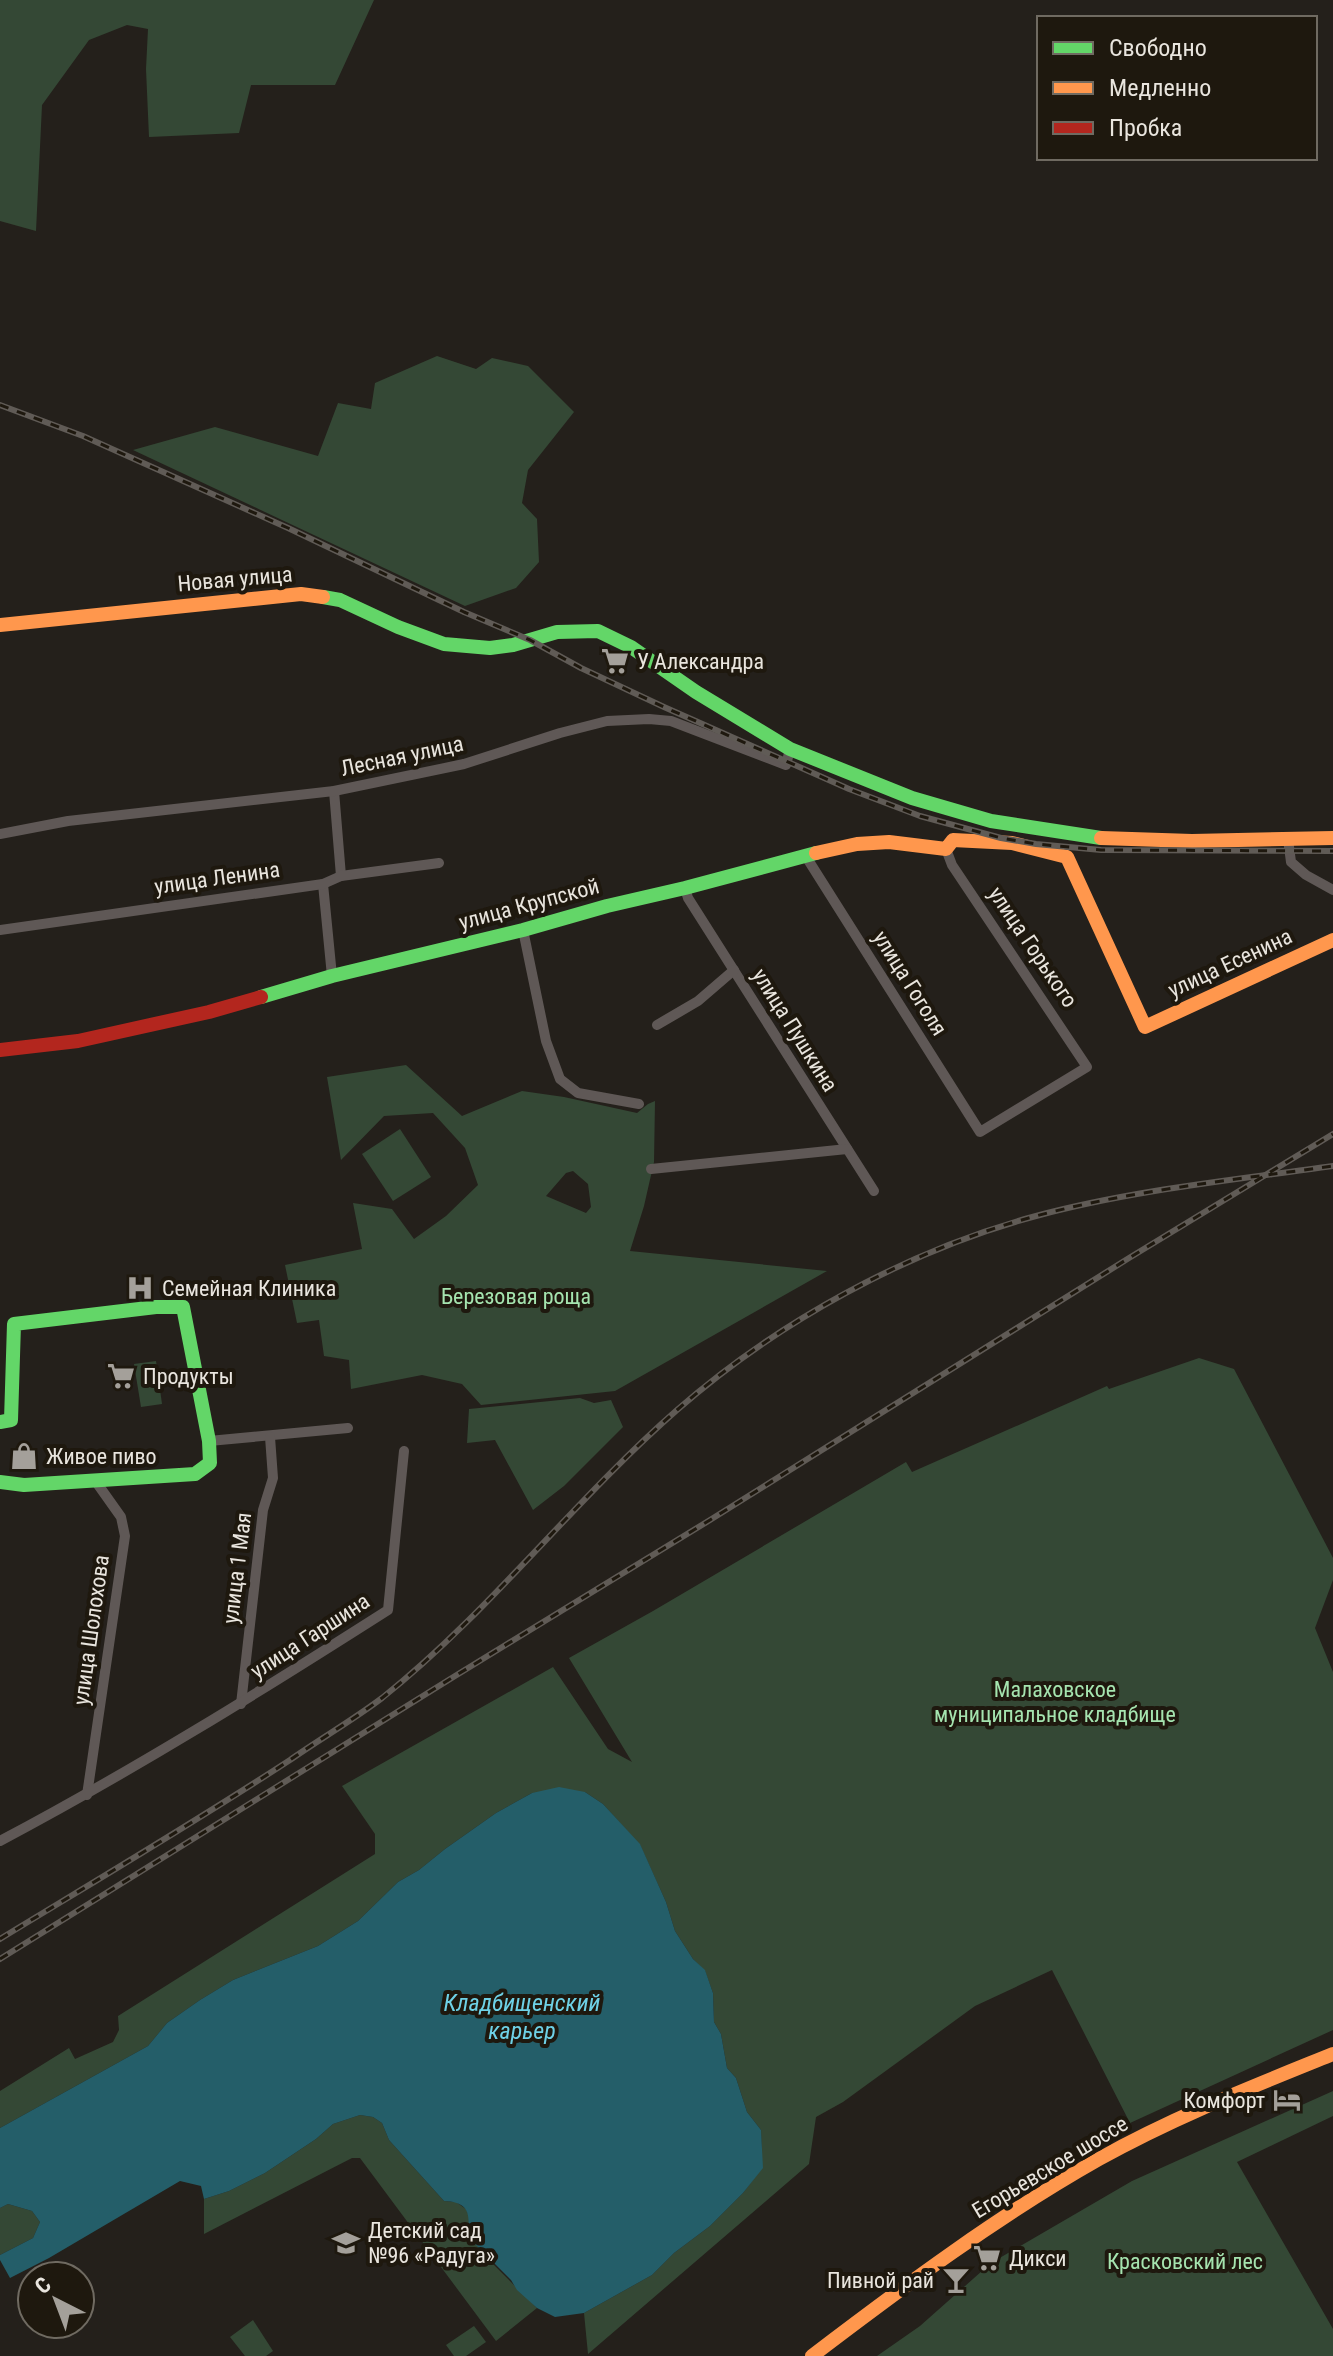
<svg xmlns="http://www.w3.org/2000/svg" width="1333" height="2356" font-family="'Roboto Condensed',sans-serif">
<rect width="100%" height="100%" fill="#24201b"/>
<g fill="#344835" fill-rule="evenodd">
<path d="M0 0H374L335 85H251L239 133 149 137 146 69 148 29 127 25 89 40 42 105 36 231 0 221Z"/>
<path d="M437 356 476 369 492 358 528 366 574 412 528 470 522 503 537 519 539 562 516 588 465 606 133 450 215 427 318 456 338 403 371 409 375 383Z"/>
<path d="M406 1065 462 1116 522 1091 564 1097 637 1113 648 1104 655 1101 654 1162 644 1206 630 1251 827 1271 615 1391 481 1405 462 1384 422 1375 351 1389 349 1360 324 1356 319 1320 297 1323 285 1265 362 1249 353 1203 392 1209 414 1239 446 1216 478 1185 465 1148 433 1113 384 1116 341 1160 327 1077ZM573 1171 588 1184 591 1207 586 1213 546 1196 566 1173Z"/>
<path d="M400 1129 431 1177 393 1201 362 1154Z"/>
<path d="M1199 1358 1234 1369 1333 1558V1580L1315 1628 1333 1672V2030L1130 2123 1052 1970 975 2006 843 2102 816 2117 809 2164 588 2354 584 2313 652 2275 674 2253 710 2226 743 2193 762 2168 761 2130 747 2112 736 2078 727 2068 721 2034 714 2022 713 1993 705 1971 693 1959 675 1931 666 1902 640 1845 603 1804 585 1792 532 1793 496 1813 445 1849 419 1870 398 1882 358 1921 318 1946 233 1980 200 2000 167 2023 148 2046 0 2128V2091L69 2048 75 2059 113 2042 119 2030 118 2016 375 1854V1834L342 1786 553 1667 608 1749 632 1762 569 1658 653 1611 906 1462 912 1472 1107 1386 1109 1389Z"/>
<path d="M156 1361 162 1404 141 1407 134 1364Z"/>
<path d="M580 1398 594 1403 611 1400 623 1427 564 1486 533 1510 495 1440 467 1443 469 1409Z"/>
<path d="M1333 2091V2116L1237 2162 1333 2329V2356H877L920 2326 991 2263 1132 2181Z"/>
<path d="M360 2115 373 2117 382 2123 389 2140 444 2201 456 2202 466 2209 488 2259 537 2308 496 2341 360 2158H352L204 2234V2199L229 2191 265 2173 316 2139 333 2124Z"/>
<path d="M8 2204 32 2211 40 2222 33 2238 0 2255V2208Z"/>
<path d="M253 2320 273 2351 266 2356H245L230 2337Z"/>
<path d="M474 2326 486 2342 466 2356H454L446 2345Z"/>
</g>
<path fill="#245e69" d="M559 1787 585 1792 603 1804 640 1844 666 1902 675 1931 693 1959 705 1970 713 1993 714 2022 721 2034 727 2068 736 2078 747 2112 761 2130 763 2168 743 2193 710 2226 674 2253 652 2275 584 2313 555 2317 537 2308 517 2290 511 2280 467 2236C471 2214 469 2202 444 2201L389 2140 382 2123 373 2117 360 2115 333 2124 316 2139 265 2173 229 2191 204 2199 201 2186 180 2181 49 2258 10 2278 0 2260V2255L33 2238 40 2222 32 2211 8 2204 0 2208V2128L148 2046 167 2023 200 2000 233 1980 318 1946 358 1921 398 1882 419 1870 445 1849 496 1813 532 1793Z"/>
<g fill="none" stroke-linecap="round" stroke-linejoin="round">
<g stroke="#5f5856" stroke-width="10">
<path d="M334 791 341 876"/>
<path d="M0 834 68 821 334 791 464 764 560 733 607 721 649 719 671 721 786 765 790 749"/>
<path d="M1288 839 1291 862 1306 875 1333 890"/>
<path d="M805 855 980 1132 1087 1067 952 865 946 849"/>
<path d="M323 884 332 976"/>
<path d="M685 888 688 898 874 1191"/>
<path d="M0 930 323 884 341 876 439 863"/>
<path d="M523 930 546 1041 560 1079 578 1093 639 1104"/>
<path d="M657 1025 698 1001 734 970"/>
<path d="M651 1169 847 1149"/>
<path d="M209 1441 348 1428"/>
<path d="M241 1704 263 1510 273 1478 270 1437"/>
<path d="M87 1795 125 1536 121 1517 94 1479"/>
<path d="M0 1841C134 1770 261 1691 388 1610L404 1451"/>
</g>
<g stroke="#63d668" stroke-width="14">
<path d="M323 597 340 600 398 627 444 644 490 648 513 645 557 632 598 631 631 647 696 692 790 749 912 798 991 821 1101 838"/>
<path d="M261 997 332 976 523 930 607 906 685 888 816 853"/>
<path d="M0 1422 11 1420 14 1324 156 1307H183L209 1441 210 1463 195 1474 24 1485 0 1482"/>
</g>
<g stroke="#ff974d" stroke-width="14">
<path d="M0 625 301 594 323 597"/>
<path d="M1101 838 1192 841 1333 838"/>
<path d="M816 853 857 844 889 842 946 849 953 840 1012 843 1067 857 1145 1027 1333 940"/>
<path d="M812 2356C904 2286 998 2216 1099 2159 1174 2117 1254 2086 1333 2054"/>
</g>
<path stroke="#b3261e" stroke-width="14" d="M0 1050 78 1041 209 1012 261 997"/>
<g stroke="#605b56" stroke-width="6">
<g id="rail">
<path d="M0 405 83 436 288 528 464 612 530 640 581 668 664 707 849 789 920 816 1001 838 1036 844 1101 850 1333 851"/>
<path d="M0 1939C97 1880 195 1822 290 1760 320 1739 353 1720 382 1698 490 1612 573 1501 677 1410 776 1323 908 1250 1036 1216 1133 1190 1234 1180 1333 1166"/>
<path d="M0 1959 455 1676 710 1520 1129 1258 1333 1134"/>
</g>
</g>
<use href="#rail" stroke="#1e180e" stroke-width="3" stroke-dasharray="9" stroke-linecap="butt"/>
</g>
<defs>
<g id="supermarket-bare" transform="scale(2.16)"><path d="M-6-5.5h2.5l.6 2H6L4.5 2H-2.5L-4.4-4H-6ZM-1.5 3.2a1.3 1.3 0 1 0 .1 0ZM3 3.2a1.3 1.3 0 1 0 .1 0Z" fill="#a4a09a" stroke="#1e180e" stroke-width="2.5" paint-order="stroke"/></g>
<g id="hospital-bare" transform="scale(2.16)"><path d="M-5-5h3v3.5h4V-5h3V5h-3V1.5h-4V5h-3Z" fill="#a4a09a" stroke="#1e180e" stroke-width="2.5" paint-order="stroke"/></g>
<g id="shop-bare" transform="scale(2.16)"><path d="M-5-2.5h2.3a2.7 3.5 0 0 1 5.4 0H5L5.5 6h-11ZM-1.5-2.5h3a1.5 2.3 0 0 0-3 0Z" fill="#a4a09a" stroke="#1e180e" stroke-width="2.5" paint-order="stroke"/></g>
<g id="hotel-bare" transform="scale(2.16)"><path d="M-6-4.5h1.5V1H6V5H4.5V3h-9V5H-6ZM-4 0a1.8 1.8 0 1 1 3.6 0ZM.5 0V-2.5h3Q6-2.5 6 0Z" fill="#a4a09a" stroke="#1e180e" stroke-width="2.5" paint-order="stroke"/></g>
<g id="school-bare" transform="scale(2.16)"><path d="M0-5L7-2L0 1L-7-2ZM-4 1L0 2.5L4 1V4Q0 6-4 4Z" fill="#a4a09a" stroke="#1e180e" stroke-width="2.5" paint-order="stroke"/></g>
<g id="bar-bare" transform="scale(2.16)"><path d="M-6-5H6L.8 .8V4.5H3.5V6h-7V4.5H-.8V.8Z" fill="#a4a09a" stroke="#1e180e" stroke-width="2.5" paint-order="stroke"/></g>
</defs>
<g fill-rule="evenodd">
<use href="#supermarket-bare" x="615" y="661"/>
<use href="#hospital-bare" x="140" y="1288"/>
<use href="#supermarket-bare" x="121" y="1376"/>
<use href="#shop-bare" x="24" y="1456"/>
<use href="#hotel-bare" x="1287" y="2100"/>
<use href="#school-bare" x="346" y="2243"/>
<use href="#supermarket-bare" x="987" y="2258"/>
<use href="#bar-bare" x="956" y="2280"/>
</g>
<g text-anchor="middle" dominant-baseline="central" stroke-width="8" stroke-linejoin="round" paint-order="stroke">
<g font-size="22" fill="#e9e5de" stroke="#1e180e">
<text transform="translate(235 579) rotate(-5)">Новая улица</text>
<text transform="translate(402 756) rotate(-12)">Лесная улица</text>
<text transform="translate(217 878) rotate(-8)">улица Ленина</text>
<text transform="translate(529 904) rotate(-15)">улица Крупской</text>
<text transform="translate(1033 947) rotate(56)">улица Горького</text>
<text transform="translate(1230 963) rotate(-25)">улица Есенина</text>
<text transform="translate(910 983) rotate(58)">улица Гоголя</text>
<text transform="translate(795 1030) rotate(58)">улица Пушкина</text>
<text transform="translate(237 1568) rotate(-83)">улица 1 Мая</text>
<text transform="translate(91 1630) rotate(-82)">улица Шолохова</text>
<text transform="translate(310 1636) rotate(-33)">улица Гаршина</text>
<text transform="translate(1050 2167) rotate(-31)">Егорьевское шоссе</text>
</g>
<g font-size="22" fill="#e9e5de" stroke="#1e180e" text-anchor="start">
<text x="637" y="661">У Александра</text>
<text x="162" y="1288">Семейная Клиника</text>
<text x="143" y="1376">Продукты</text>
<text x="46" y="1456">Живое пиво</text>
<text x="1265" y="2100" text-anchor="end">Комфорт</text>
<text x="368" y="2230">Детский сад<tspan x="368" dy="25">№96 «Радуга»</tspan></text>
<text x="1009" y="2258">Дикси</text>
<text x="934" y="2280" text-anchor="end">Пивной рай</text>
</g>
<g font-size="22" fill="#a5e4af" stroke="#1e180e">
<text x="516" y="1296">Березовая роща</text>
<text x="1055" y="1689">Малаховское<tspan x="1055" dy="25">муниципальное кладбище</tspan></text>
<text x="1185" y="2261">Красковский лес</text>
</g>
<g font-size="24" font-style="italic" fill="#6ed1e6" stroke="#1e180e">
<text x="522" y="2003">Кладбищенский<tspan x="522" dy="28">карьер</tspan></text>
</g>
</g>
<rect x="1037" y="16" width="280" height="144" fill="#1e180e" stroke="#6f6a61" stroke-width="2"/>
<rect x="1053" y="42" width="40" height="12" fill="#63d668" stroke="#6f6a61" stroke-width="2"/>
<text x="1109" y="56" font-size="24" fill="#e9e5de">Свободно</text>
<rect x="1053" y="82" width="40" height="12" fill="#ff974d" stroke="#6f6a61" stroke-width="2"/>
<text x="1109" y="96" font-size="24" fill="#e9e5de">Медленно</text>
<rect x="1053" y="122" width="40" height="12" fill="#b3261e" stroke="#6f6a61" stroke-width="2"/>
<text x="1109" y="136" font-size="24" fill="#e9e5de">Пробка</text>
<g transform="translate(56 2300) rotate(318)"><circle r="38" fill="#1e180e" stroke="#6f6a61" stroke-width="2"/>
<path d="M0-6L14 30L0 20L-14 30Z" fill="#a4a09a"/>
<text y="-12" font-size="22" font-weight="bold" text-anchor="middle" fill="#e9e5de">С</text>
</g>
</svg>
